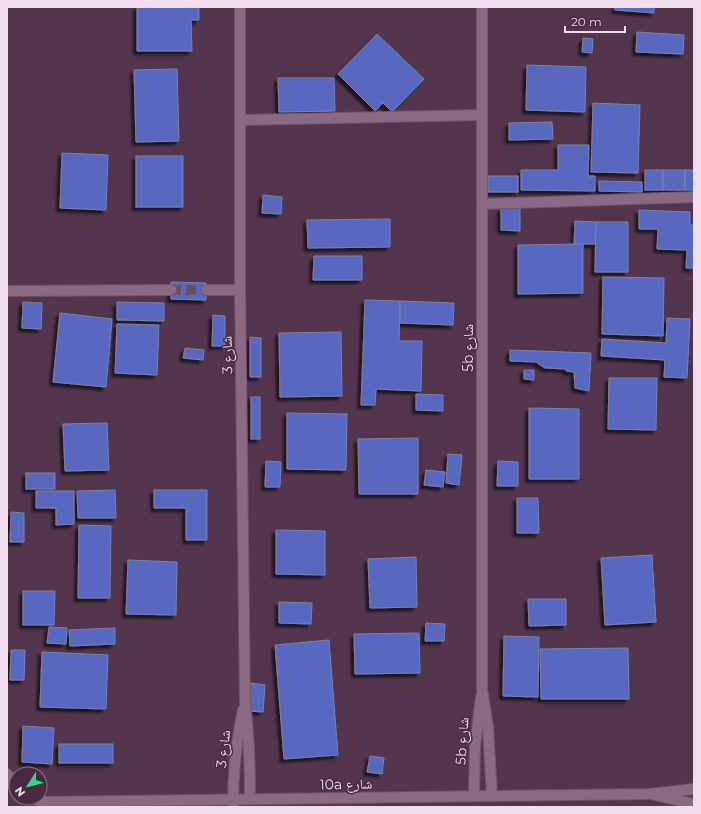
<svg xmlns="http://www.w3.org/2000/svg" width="701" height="814" font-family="Montserrat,'Noto Naskh Arabic',sans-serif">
<defs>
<filter id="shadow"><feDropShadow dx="-3.5" dy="3.5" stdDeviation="1" flood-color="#0009"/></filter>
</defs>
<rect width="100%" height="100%" fill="#53354e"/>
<g fill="#5867c0" stroke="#7a83a9" filter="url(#shadow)">
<path d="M137 7H199V20H191L192 51H137Z"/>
<path d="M615 7H654V13L615 10Z"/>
<path d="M637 32 684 35 683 54 636 52Z"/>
<path d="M377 34 424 79 392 112 383 103 375 111 338 74Z"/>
<path d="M583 38 593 39 592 53 582 52Z"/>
<path d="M527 65 586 67 585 112 526 110Z"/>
<path d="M177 69 179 141 136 142 134 70Z"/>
<path d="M278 78H334L335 111 279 112Z"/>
<path d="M593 103 640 105 638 173 591 172Z"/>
<path d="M552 122 553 139 509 140V123Z"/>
<path d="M558 145H589L588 176H595V191L521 190V170H558Z"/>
<path d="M62 153 108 155 106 210 60 208Z"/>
<rect x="136" y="156" width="47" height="51"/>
<rect x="645" y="170" width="18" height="20"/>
<rect x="663" y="170" width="22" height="20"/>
<rect x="685" y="170" width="9" height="20"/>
<rect x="488" y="176" width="30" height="16"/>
<path d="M599 181 642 182V192L599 191Z"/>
<path d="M263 195 282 197 281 214 262 213Z"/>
<path d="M501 208H520V231L501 230Z"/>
<path d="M639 210 690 212V225H694V268H686L687 250 657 249 658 229H639Z"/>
<path d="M390 219V247L308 248 307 220Z"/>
<path d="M575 221 596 222V244H574Z"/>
<path d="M596 222H628V272H595Z"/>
<path d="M583 244V293L518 294V245Z"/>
<path d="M314 256H362V280H313Z"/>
<path d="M603 277 664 278 663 336 602 334Z"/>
<path d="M171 282 206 283V300L171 299Z"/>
<path d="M365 300 400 301 399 341H422L421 391 376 389 375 405H361Z"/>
<path d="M400 301 454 303 453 325 400 323Z"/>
<path d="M23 302 42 303 41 329 22 328Z"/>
<path d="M117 302 164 303V321L117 320Z"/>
<path d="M60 313 112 319 106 387 53 382Z"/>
<path d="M213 315 225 316V346H212Z"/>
<path d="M667 318 690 319 687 378 664 377 665 360 601 356 602 339 666 343Z"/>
<path d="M117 324 159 325 157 375 115 373Z"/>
<path d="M341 332 342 396 280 397 279 333Z"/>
<path d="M250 337 261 338V377H250Z"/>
<path d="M185 348 204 350 203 360 183 358Z"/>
<path d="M510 350 591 353 589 391 575 388 574 372 566 371V369L545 368 536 362 510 361Z"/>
<path d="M524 370H534V380L524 379Z"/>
<path d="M609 378H657L656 430 608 429Z"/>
<path d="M416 394 443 395V411L416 410Z"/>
<rect x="251" y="397" width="9" height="42"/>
<path d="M529 408 579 409V479H529Z"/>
<path d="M287 413 347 414 346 470 287 469Z"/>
<path d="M107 423 109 470 65 471 63 424Z"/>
<path d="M418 438V494H359L358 439Z"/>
<path d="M448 454 462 455 459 485 446 483Z"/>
<path d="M266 461 281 462 280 487H265Z"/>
<path d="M498 461 518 462V486H497Z"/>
<path d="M426 470 445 472 443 487 424 485Z"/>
<rect x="26" y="473" width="29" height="16"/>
<path d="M115 490 116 518H78L77 491Z"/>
<path d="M154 490H207V540H186V508H154Z"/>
<path d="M36 491H74V524L56 525V508H36Z"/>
<path d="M517 498H538L539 533H517Z"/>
<path d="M11 512 24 513V542H10Z"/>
<path d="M79 525 111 526 110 598H78Z"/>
<path d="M276 530 325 531V575L276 574Z"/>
<path d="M652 555 656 622 605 625 601 558Z"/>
<path d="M416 557 417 607 370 608 368 559Z"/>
<path d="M128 560 177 562 176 615 126 614Z"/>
<path d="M23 591H55L54 625H23Z"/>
<path d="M528 599H566V625L529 626Z"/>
<path d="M279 602 312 603 311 624 279 623Z"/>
<path d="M426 623 445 624 444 641H425Z"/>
<path d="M49 627 67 628 66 644 47 643Z"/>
<path d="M115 628V644L70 646 69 630Z"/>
<path d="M419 633 420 673 355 674 354 634Z"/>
<path d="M504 636 539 637 538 697 503 696Z"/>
<path d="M329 640 338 755 284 759 275 645Z"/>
<path d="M628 648 629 699H541L540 649Z"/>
<path d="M11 650H25L24 680H10Z"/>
<path d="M42 652 108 655 106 709 40 707Z"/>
<path d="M251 683 265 685 263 712 248 711Z"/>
<path d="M23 726 54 728 52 764 22 762Z"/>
<rect x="59" y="744" width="54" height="19"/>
<path d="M370 756 384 758 382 774 367 772Z"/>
</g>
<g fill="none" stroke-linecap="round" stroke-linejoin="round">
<path stroke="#6b4e66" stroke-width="10" stroke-dasharray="10 5" stroke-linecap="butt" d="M171 290H206"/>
<g stroke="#70556b" stroke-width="12">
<g id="minor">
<path d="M240 7V290L245 702C249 736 250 766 250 799"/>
<path d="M482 7V689L488 727 492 796"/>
<path d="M240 120 482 115"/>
<path d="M482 204 694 197"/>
<path d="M206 290H240"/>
<path d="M7 291 171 290"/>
<path d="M7 774 13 785 16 788"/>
<path d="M655 795 694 804"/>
<path d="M474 796 475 746 481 697"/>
<path d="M30 798 44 802 649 794 694 789"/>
<path d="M233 807C233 774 236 742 243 710"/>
</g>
</g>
<use href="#minor" stroke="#8b6984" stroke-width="10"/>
</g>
<g text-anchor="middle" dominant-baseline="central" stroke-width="3" stroke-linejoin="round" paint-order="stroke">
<g font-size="14" fill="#f1dded" stroke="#482a43">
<text transform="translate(468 348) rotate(-90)">5b شارع</text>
<text transform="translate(227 355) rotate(-91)">شارع 3</text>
<text transform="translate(462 741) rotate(-86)">5b شارع</text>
<text transform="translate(223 749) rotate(-83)">شارع 3</text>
<text transform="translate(346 784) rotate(-1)">10a شارع</text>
</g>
</g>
<rect width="701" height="814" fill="none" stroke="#f1dded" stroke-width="16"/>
<g transform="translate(28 786) rotate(234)"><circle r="19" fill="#482a43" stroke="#8c7287"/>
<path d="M0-3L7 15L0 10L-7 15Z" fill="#3ad77f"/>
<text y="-6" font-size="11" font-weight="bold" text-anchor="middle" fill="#f1dded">N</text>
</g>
<path d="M565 26v6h60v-6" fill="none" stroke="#f1dded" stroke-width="2"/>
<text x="571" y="26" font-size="12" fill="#f1dded" stroke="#482a43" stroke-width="3" paint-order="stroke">20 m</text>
</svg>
